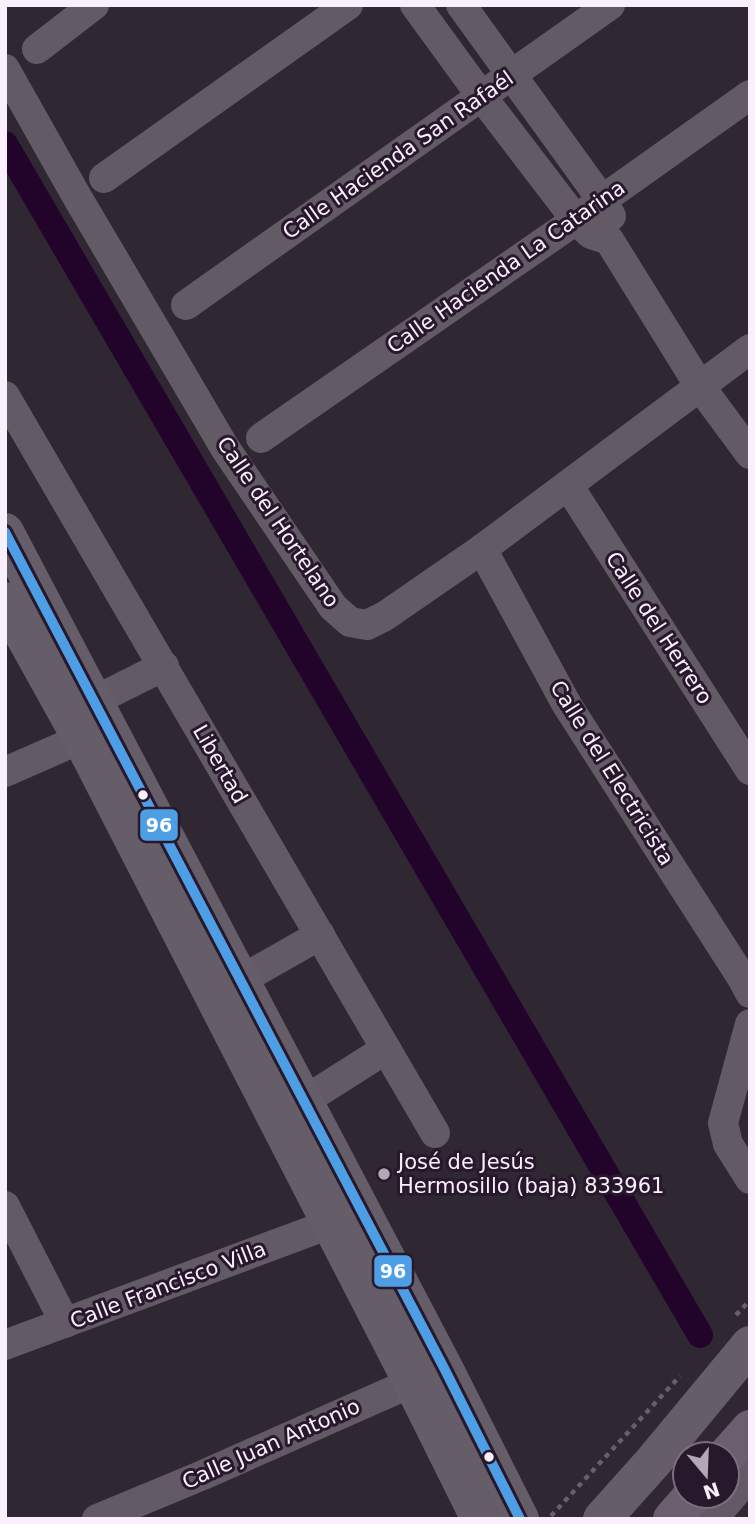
<svg xmlns="http://www.w3.org/2000/svg" width="755" height="1524" font-family="'DejaVu Sans',sans-serif">
<rect width="100%" height="100%" fill="#2f2732"/>
<g fill="none" stroke-linecap="round" stroke-linejoin="round">
<path stroke="#22042b" stroke-width="26" d="M5 144 700 1335"/>
<g stroke="#666069" stroke-width="4.5" stroke-dasharray="5 5" stroke-linecap="butt">
<path d="M736 1315 750 1300"/>
<path d="M551 1516 680 1376"/>
</g>
<g stroke="#625a65" stroke-width="16">
<path d="M727 1491 750 1465"/>
<path d="M703 1519 722 1496"/>
<path d="M722 1519 750 1486"/>
</g>
<g stroke="#625a65" stroke-width="30">
<path d="M415 5 482 97 576 220 591 234 609 240 699 385 750 454"/>
<path d="M461 5 602 200 611 216"/>
<path d="M37 49 94 5"/>
<path d="M5 69 76 195 225 448 333 607 350 622 367 625 385 616 482 549 750 349"/>
<path d="M104 178 348 5"/>
<path d="M186 305 610 5"/>
<path d="M5 396 435 1133"/>
<path d="M261 438 576 220 602 200 750 95"/>
<path d="M568 485 750 770"/>
<path d="M482 549 567 705 742 978 750 993"/>
<path d="M76 710 164 666"/>
<path d="M5 772 101 730"/>
<path d="M223 990 320 935"/>
<path d="M750 1024 723 1123 728 1144 750 1179"/>
<path d="M304 1101 386 1049"/>
<path d="M5 1206 65 1323"/>
<path d="M5 1345 330 1224"/>
<path d="M97 1519 203 1475 431 1374"/>
</g>
<g stroke="#655d68" stroke-width="38">
<path d="M5 532 444 1368 520 1519"/>
<path d="M5 601 81 738 412 1382 480 1519"/>
<path d="M602 1519 653 1462 750 1345"/>
</g>
<g stroke="#6a5f6e" stroke-width="38">
<path d="M727 1455 750 1429"/>
<path d="M672 1519 692 1496"/>
</g>
<g stroke="#28182c" stroke-width="16">
<path id="bus-1" d="M5 532 444 1368 520 1519"/>
</g>
<use href="#bus-1" stroke="#4d9ee5" stroke-width="10"/>
</g>
<g fill="#faeffd" stroke="#28182c" stroke-width="2.5">
<circle cx="143" cy="795" r="6"/>
<circle cx="489" cy="1457" r="6"/>
</g>
<circle fill="#b3a9b6" stroke="#28182c" stroke-width="2.5" cx="384" cy="1174" r="7"/>
<g text-anchor="middle" dominant-baseline="central" stroke-width="6" stroke-linejoin="round" paint-order="stroke">
<g font-size="21" fill="#faeffd" stroke="#28182c">
<text transform="translate(398 155) rotate(-35)">Calle Hacienda San Rafaél</text>
<text transform="translate(506 267) rotate(-35)">Calle Hacienda La Catarina</text>
<text transform="translate(278 522) rotate(56)">Calle del Hortelano</text>
<text transform="translate(659 628) rotate(57)">Calle del Herrero</text>
<text transform="translate(220 764) rotate(60)">Libertad</text>
<text transform="translate(612 773) rotate(58)">Calle del Electricista</text>
<text transform="translate(168 1285) rotate(-21)">Calle Francisco Villa</text>
<text transform="translate(271 1444) rotate(-24)">Calle Juan Antonio</text>
</g>
<g font-size="21" fill="#faeffd" stroke="#28182c" text-anchor="start">
<text x="398" y="1162">José de Jesús<tspan x="398" dy="24">Hermosillo (baja) 833961</tspan></text>
</g>
</g>
<g stroke="#28182c" stroke-width="2.5">
<rect x="139" y="808" width="40" height="34" rx="7" fill="#4d9ee5"/>
<rect x="373" y="1254" width="40" height="34" rx="7" fill="#4d9ee5"/>
</g>
<g font-size="19" text-anchor="middle" font-weight="bold" fill="#fff">
<text x="159" y="832">96</text>
<text x="393" y="1278">96</text>
</g>
<rect width="755" height="1524" fill="none" stroke="#faeffd" stroke-width="14"/>
<g transform="translate(706 1475) rotate(161)"><circle r="33" fill="#28182c" stroke="#7c6e80" stroke-width="2"/>
<path d="M0-5L12 26L0 18L-12 26Z" fill="#b3a9b6"/>
<text y="-10" font-size="19" font-weight="bold" text-anchor="middle" fill="#faeffd">N</text>
</g>
</svg>
